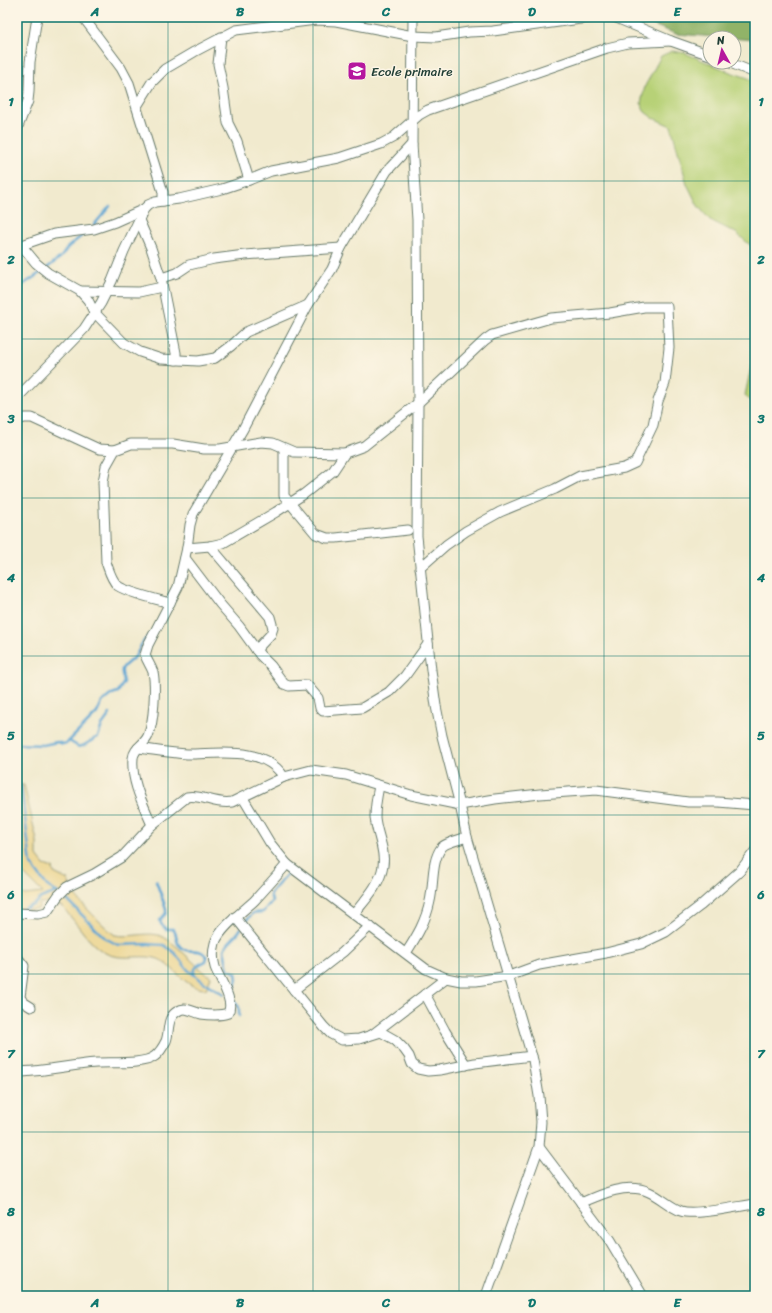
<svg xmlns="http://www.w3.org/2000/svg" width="772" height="1313" font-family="Sriracha,sans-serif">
<rect width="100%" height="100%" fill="#fcf5e5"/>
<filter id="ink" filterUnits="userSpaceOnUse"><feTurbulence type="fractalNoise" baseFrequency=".025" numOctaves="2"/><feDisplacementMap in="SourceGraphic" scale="8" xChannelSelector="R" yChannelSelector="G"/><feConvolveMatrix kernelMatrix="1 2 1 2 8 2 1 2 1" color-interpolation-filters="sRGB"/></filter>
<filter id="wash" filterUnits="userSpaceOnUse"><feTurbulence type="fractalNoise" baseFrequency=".012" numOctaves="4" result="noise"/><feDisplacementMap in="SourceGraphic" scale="16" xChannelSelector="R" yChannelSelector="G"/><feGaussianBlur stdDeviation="0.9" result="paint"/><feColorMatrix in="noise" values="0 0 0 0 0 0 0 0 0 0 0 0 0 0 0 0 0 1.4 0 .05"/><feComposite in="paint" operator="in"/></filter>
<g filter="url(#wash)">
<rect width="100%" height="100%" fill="#f1eace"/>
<g fill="#b7d177" stroke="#6b8756">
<path d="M672 51 685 53 730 72 748 78 755 82V249L736 233 710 220 698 206 687 184 671 126 653 118 645 112 641 103 645 86 661 56Z"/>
<path d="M755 361V406L745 395 752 363Z"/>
</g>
<path fill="#91b368" stroke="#58784e" d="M633 17H755V40L676 34Z"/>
<path fill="#eeda9e" stroke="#868c69" d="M17 785H24L37 841V856L44 865 53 868 54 873 68 880C70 884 70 888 72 892 75 897 110 933 115 935 129 938 145 932 158 935 175 940 196 968 211 977L206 989C183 989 173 962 155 958 137 954 118 962 102 951 88 942 80 927 69 915 67 912 64 908 61 906 54 903 47 902 40 903L38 909 17 911V891L25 895 43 893 21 871 19 860 21 834 17 807Z"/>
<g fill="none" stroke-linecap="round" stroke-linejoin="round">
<g stroke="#5da6d4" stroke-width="2.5">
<path d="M94 225 110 206"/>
<path d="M47 268 61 257 68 247 84 234"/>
<path d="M17 289 43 271"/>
<path d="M69 741 79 747C88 745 90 740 98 737L102 725 110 714"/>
<path d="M17 744 43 745 57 742 63 744 67 743 97 713 102 702 112 694 118 692 124 682C123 678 121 673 122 669 124 665 130 661 134 658 140 651 140 642 148 637"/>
<path d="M17 781 21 787 31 864 47 886 64 897 105 938 118 945 147 944 164 945 175 953 188 970 205 983 224 994"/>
<path d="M156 881 166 909V913L160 920 161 924 166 929H173C179 936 174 943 183 949 192 954 199 946 207 957L206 961C200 964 194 966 194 974"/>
<path d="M21 910 35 904 41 898 57 892"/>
<path d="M243 924 253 913 263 912 272 901 270 894 287 874"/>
<path d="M232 998 237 979 236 973 228 969C226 962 226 957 224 950 227 941 237 937 241 928"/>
<path d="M232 999 239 1007V1016"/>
</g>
</g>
</g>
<g filter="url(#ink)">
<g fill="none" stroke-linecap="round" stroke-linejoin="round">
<g stroke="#687a6a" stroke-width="11">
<g id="minor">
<path d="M83 17 121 68 129 83 154 163 163 192V201"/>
<path d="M413 17 412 144 417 220 418 403 417 536 431 670 436 706 442 736 460 805 467 837 533 1060 539 1096 541 1122 539 1147 486 1296"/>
<path d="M614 17 671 41 710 55"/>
<path d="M221 37 218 64 223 88 228 123 237 141 249 180"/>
<path d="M728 62 755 73"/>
<path d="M137 106 152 82 165 69 194 52 236 30 316 20 336 21 413 36 436 37 469 32 493 31 595 17"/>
<path d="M17 129 28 101 29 92 30 62 37 17"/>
<path d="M139 220 151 248 161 278 176 353V360"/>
<path d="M17 245 25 244 54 234 94 229 115 222 144 209"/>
<path d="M21 245 36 263 48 273 80 291 88 300 94 312 124 343 140 352 161 359 198 361 215 358 231 346 246 332 308 305"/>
<path d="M161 278 177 273 189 265 214 259 245 255 341 248"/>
<path d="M80 291 139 292 162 287"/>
<path d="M17 398 84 329 101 303 112 281 124 251 144 209 148 205 155 202 179 199 222 189 249 180 271 171 339 158 381 144 394 137 419 115 428 110 607 48 628 43 671 41"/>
<path d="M17 420 25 418H32L99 449 115 450"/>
<path d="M284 449V496L316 534 327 538H336L408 530"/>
<path d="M210 546 270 617 273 628 271 634 256 650"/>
<path d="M187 548 210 546 223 543 276 512 304 494 333 471 345 453"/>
<path d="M185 558 220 604 239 626 260 655 271 666 284 684 289 686 307 685 318 698 320 708 323 711 362 708 389 692 405 676 428 644"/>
<path d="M170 603C159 600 122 591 117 585 111 579 109 570 106 562L103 482 106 466 115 450 131 444H173L204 449H220L261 442 273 443 294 452 345 453 364 446 418 403 485 340 492 335 551 318 610 313 644 307H667L669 348 665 383 658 401 653 425 635 463 624 468 580 476 555 489 500 512 466 531 446 545 420 568"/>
<path d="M138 748C154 750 171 753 187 754 220 754 263 745 284 777"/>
<path d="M243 798 270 843 287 864 426 969 446 978 461 981H476L509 976 539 965 606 953 641 944 666 932 700 906 740 871 755 851"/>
<path d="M152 825C143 804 131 782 133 758 134 748 144 745 148 736 154 722 156 686 153 672 151 666 147 661 145 655L148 645 178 587 187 548 190 525 193 514 243 429 308 305 332 269 341 248 387 171 412 144"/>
<path d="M17 913 38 914 47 912 58 896 67 887 94 874 122 857 152 825 187 797C202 794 215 805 232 802L284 777 311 770 346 775 411 795 460 805 495 799 540 794 596 790 688 802H718L755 805"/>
<path d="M354 914C365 900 380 885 383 866 386 850 376 833 375 817 375 807 377 796 379 786"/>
<path d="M235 917 324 1027 331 1034 342 1040 359 1039 381 1032 395 1040 404 1049 409 1056 412 1064 418 1069 428 1071 440 1070 475 1063 532 1056"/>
<path d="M406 953C417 936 426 921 430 901 434 885 431 860 442 847 445 843 461 839 467 837"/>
<path d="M17 957 24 966 20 997 23 1002 31 1007"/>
<path d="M294 990 343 952 370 926"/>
<path d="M425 994 445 1031 466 1065"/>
<path d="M373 1034 446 978"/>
<path d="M17 1072C44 1072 69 1065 96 1063 111 1062 144 1065 155 1056 159 1053 164 1045 166 1041 170 1031 166 1017 178 1011 186 1006 193 1012 201 1014 209 1015 220 1016 228 1013 235 1001 219 979 215 967 213 960 213 950 215 943 219 929 243 911 254 901 265 889 276 877 287 864"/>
<path d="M539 1147 610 1241 643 1296"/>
<path d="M581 1203C601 1194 628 1182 649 1192 660 1197 670 1207 681 1211 695 1216 739 1206 755 1204"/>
</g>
</g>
<use href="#minor" stroke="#fff" stroke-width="9"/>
</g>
</g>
<path fill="none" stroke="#0f766e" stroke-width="1" stroke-opacity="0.55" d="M168 17V1296M313 17V1296M459 17V1296M604 17V1296M17 181H755M17 339H755M17 498H755M17 656H755M17 815H755M17 974H755M17 1132H755"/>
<defs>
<g id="school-square" transform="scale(1)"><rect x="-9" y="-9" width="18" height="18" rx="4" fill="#b5179e" stroke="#fcf5e5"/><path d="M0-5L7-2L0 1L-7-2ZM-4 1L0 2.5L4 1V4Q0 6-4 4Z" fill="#fff"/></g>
</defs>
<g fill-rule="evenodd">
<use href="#school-square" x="357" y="71"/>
</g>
<g text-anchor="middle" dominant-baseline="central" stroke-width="3" stroke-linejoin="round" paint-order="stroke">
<g font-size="13" fill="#1f3d34" stroke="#fcf5e5" text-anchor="start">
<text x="371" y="71">Ecole primaire</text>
</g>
</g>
<rect width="772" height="1313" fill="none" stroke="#fcf5e5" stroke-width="44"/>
<g transform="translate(722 50) rotate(352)"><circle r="19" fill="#fcf5e5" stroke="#a4ab9e"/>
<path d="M0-3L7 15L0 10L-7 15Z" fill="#b5179e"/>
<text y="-6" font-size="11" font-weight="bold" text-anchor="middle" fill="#1f3d34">N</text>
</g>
<rect x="22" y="22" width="728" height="1269" fill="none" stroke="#0f766e" stroke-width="1.5"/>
<g font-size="13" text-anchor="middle" font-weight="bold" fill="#0f766e">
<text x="95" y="16">A</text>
<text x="240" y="16">B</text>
<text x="386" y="16">C</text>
<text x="532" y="16">D</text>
<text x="677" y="16">E</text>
<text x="11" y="106">1</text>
<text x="761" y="106">1</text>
<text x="11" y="264">2</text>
<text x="761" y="264">2</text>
<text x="11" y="423">3</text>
<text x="761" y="423">3</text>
<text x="11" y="582">4</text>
<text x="761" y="582">4</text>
<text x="11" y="740">5</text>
<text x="761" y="740">5</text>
<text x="11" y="899">6</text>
<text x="761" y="899">6</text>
<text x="11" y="1058">7</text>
<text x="761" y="1058">7</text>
<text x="11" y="1216">8</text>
<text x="761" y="1216">8</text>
<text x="95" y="1307">A</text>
<text x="240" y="1307">B</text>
<text x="386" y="1307">C</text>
<text x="532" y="1307">D</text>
<text x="677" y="1307">E</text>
</g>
</svg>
